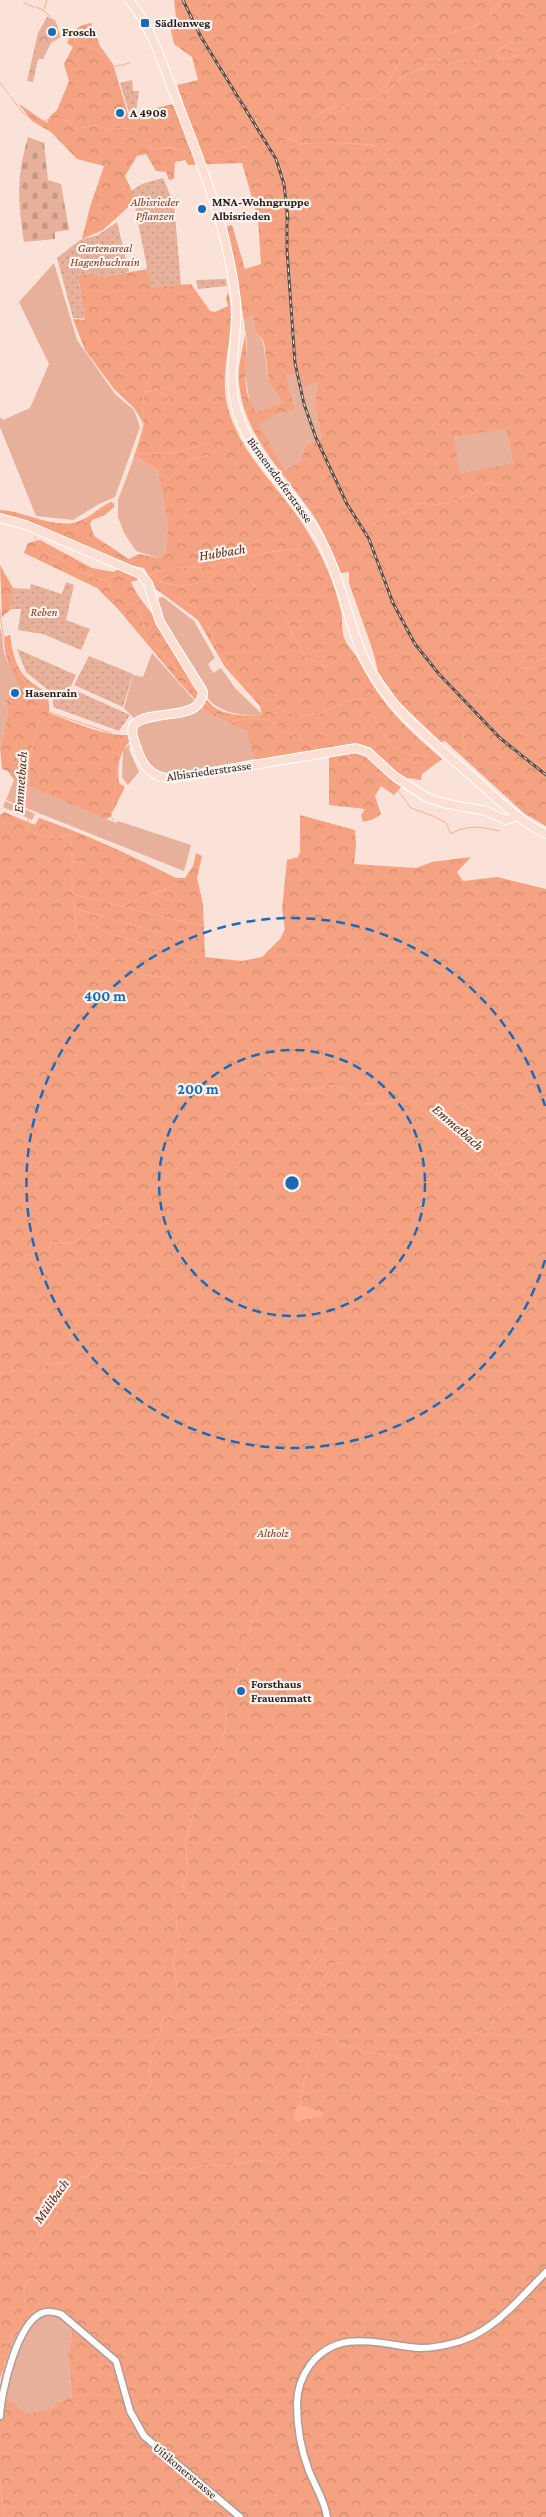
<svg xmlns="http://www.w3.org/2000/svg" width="546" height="2517" font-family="'Crimson Pro',serif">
<defs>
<pattern id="forest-crowns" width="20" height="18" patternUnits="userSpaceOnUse" patternTransform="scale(1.25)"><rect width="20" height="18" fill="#f4a281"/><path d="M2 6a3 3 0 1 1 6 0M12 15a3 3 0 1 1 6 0" fill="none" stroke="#d18b6f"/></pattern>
<pattern id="cemetery-stones" width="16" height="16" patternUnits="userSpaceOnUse" patternTransform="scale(1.25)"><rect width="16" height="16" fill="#e6b09b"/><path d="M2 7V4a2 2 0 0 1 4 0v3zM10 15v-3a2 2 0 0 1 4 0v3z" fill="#c59785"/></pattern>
<pattern id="park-crowns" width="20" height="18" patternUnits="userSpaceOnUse" patternTransform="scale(1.25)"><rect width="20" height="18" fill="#e6b09b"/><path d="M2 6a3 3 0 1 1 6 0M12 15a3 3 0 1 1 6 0" fill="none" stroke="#c59785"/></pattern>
<pattern id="garden-dots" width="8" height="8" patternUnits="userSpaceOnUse" patternTransform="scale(1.25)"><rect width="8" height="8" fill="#e6b09b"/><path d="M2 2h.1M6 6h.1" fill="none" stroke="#c59785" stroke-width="1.8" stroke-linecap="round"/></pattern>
</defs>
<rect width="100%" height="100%" fill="#fae2d9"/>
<g fill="#e6b09b">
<path d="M54 263 77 340 115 394 134 410 140 427 115 497 99 504 73 520 36 516 0 427V417L3 420 30 408 49 364 19 302Z"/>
<path d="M253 314 254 330 263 342 269 384 283 402 257 412 250 404 245 374 247 343 244 320Z"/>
<path d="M300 373 317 382 315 407 322 438 305 446 301 461 285 470 257 424 278 414 295 410 286 374Z"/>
<path d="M506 428 513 465 459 473 454 437Z"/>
<path d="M134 457 158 471 168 527 165 554 158 558 136 551 124 533 118 517V501Z"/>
<path d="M163 597 194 621 215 658 208 664 213 673 221 668 235 688 263 715C242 716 222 714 208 699L207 688 162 617 157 599Z"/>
<path d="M0 628C4 637 2 644 4 652 8 665 13 675 21 685L20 695 6 700 8 714 0 748Z"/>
<path d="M152 653 196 702 169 712 134 718 124 708 133 675 143 677Z"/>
<path d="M203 707 208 713 246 731 255 759 172 775 156 773 145 762 135 730 141 725 195 713Z"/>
<path d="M130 744 129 750 139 772 128 785 122 777 123 750Z"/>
<path d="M14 780 116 823 118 821 191 845 184 871 6 800Z"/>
<path d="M5 801 35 814 32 820 3 807Z"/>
<path d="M56 2309 72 2319V2335L68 2352 72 2397 60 2401 55 2407 25 2414 11 2401 0 2395C0 2370 14 2325 37 2311 42 2308 51 2309 56 2309Z"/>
</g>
<g fill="url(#forest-crowns)" fill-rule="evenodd">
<path d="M174 0H546V826L525 814 445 741 441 742 398 701 378 672 373 651 349 583V572L341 573C333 555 324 531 313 515 284 472 244 437 239 383 237 366 243 351 245 334 250 360 237 390 257 412L283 402 269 384 264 342 254 330 253 314 244 320 227 226 232 225 245 269 261 264 258 219 242 163 188 165 185 160 175 162 174 179 169 180 166 172 156 171 146 154 137 156 125 176 136 200 103 230 82 239 90 207 104 166 77 159 51 132 32 121 19 104 47 123 50 116 57 110 69 81 64 64 73 47 67 43C71 31 79 25 91 23L100 46 113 64 128 114 183 102 177 85 198 80 192 57 174 44 170 26 176 18ZM286 374H300L303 387 317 382 315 407 322 438 305 446 301 461 285 470 258 424 278 414 295 410ZM506 429 513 464 460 473 454 437Z"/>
<path d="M148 269 152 287 191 284 210 311 215 312 228 306 226 298 228 292C238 330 217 370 228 408 241 457 282 489 307 531 323 556 334 582 341 611 343 620 341 631 345 640 348 647 354 652 358 659 382 706 402 724 442 759L422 774 421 780 409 778 394 795 381 786 375 796 381 814 374 819 363 822 361 815 365 809 329 805V748L255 760 246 731 208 713 180 683 118 609 97 588 24 553 28 543 40 540 92 568 114 572 126 563 0 515V510C25 511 52 529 77 522 90 518 99 507 111 502L114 504V507L105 515 92 520 90 524 94 536 129 559 139 554 158 558 165 554 168 527 158 471 134 457 144 424 134 408 114 389 85 350 73 319 85 320 78 276 95 272 96 278ZM134 566 144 568 156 589 198 620 225 667 260 706 262 715C248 716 230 716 217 709 194 695 170 640 154 617 146 605 136 595 131 582L138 580Z"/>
<path d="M0 565 13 588 11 609 2 617Z"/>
<path d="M10 635C12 648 14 662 22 673 36 692 51 684 49 713 74 722 102 736 128 735L130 741C119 753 117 767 119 783L125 787 110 817 106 819 14 780 8 771 2 769 0 748 8 714 6 700 11 695 17 697 19 695 20 686C10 671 4 656 4 637Z"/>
<path d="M4 812 35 825 39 818C86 834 131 855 176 878H185L193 866 196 853 202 856 197 878 203 904 205 957 242 961 262 957 280 939 285 929 282 909 287 860 298 857 300 852V815L355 830 356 846 354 864 416 868 432 862 471 857 457 872 463 881 497 877 546 889V2517H0V2395L11 2401 26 2414 54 2407 60 2401 72 2397 68 2352 72 2335V2319C67 2316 60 2310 55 2309 21 2304 8 2354 0 2379V815Z"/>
</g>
<path fill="url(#cemetery-stones)" d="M28 137 44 143 48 180 61 184 69 230 55 232V239L24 242C18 199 16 179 28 137Z"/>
<path fill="url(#park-crowns)" d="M47 17 55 20 61 37 51 43 43 59H38L33 82 27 81 38 33Z"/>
<g fill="url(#garden-dots)">
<path d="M132 80 133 91H139L136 111 129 112 120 83Z"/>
<path d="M163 178 174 204 181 285 151 287 135 207 136 200 131 191 142 184Z"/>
<path d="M117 222 129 272 96 278 94 272 78 276 85 319 73 318 57 258 80 240 98 235Z"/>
<path d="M226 279 227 286 198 289 196 280Z"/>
<path d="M66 582 74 585 66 620 90 629 81 650 43 634 18 630 21 609H11L13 588 30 589 31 584 62 594Z"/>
<path d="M17 649 76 675 70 688 130 715 119 731 53 707V694L26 672Z"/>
<path d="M89 656 133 674 123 707 74 685Z"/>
</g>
<path fill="#ffad8c" d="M298 2104 321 2112 324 2116 297 2121 293 2118Z"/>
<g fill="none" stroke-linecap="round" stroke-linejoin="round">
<g stroke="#ffad8c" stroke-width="1">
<path d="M24 3 34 7"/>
<path d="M36 7C49 11 54 22 58 34L103 53 112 67 130 63"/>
<path d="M44 9 47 0"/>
<path d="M195 17 199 10 212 0"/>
<path d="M172 33 178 25 187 22"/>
<path d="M448 34C463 28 479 27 491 17V11L496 4H501V0"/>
<path d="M425 36H437"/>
<path d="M514 40 494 53 505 59 519 55"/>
<path d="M510 43H519"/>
<path d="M504 48 520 51"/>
<path d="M428 60 434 57 443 62"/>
<path d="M450 63 471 60 482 62 492 55"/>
<path d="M0 83 9 94"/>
<path d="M379 95 383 87 388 84 403 55 418 41"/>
<path d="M11 97 23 113 39 124C55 114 64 118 78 129 95 126 92 122 108 130L120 128 131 129"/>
<path d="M327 109 347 105"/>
<path d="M312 119 327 109 334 114C345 109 358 94 370 99L388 91 403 76 424 68 426 61"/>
<path d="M144 138 150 142 152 149 171 148 187 152"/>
<path d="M292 139 300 144 315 143"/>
<path d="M281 142 297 136 298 130 304 123"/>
<path d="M323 142 374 145 406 175"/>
<path d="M215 149 226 151 249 146 262 151"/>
<path d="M156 390 170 399"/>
<path d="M146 392 172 386"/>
<path d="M538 449 546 444"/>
<path d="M138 454 174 453 208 443"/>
<path d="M136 456 143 432V400L149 376"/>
<path d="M135 457 151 465 168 479 186 462 207 455 217 460"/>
<path d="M118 501 134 461"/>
<path d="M393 515C396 514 401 515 404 513 410 510 413 505 420 503 424 502 428 505 432 505 447 504 478 494 488 482L500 486"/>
<path d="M364 517 373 524 382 520"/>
<path d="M75 529 103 508 114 503"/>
<path d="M34 536 46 554 58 557 78 571 108 582 111 592 140 610 147 640"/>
<path d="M147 574 178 567H204L268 552 301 549"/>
<path d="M149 575 156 577 166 587"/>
<path d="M104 579 128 572"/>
<path d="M160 582C179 587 196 588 212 576 219 572 225 566 232 563L286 617 294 639 303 655 325 666 334 663 345 651"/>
<path d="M176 597C183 601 193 605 198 611 210 624 213 644 223 658 238 682 277 714 305 715 324 716 343 699 363 698 380 728 390 759 429 756"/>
<path d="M0 610C1 632 9 663 24 680 30 687 39 690 45 697L44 705"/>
<path d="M154 645 156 650 164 655V658L174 664V667L189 680 197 696"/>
<path d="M518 668 532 669 537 662 546 658"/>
<path d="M206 703 217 714 235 721 251 718 269 720 285 734 292 735 319 750"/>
<path d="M479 704 510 674"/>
<path d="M41 712 29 761 28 830C43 836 54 839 70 835L72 847"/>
<path d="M49 712 111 733"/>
<path d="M461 752H465L463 733 469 719"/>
<path d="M344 754 369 769"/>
<path d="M374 772 394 785 411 808 433 816 446 823 451 834C467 824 482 827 500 831"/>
<path d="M114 820 111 817 121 741 126 736"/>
<path d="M72 852V892L74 895C74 915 74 949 100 953"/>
<path d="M73 862 85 863"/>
<path d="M164 890 180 895"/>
<path d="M154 894 172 901"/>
<path d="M75 895 103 902"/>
<path d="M107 903 205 927"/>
<path d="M120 906 178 884"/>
<path d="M76 909 104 917"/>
<path d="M77 914 106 932"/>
<path d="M108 918 193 943"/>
<path d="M109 933 194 961"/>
<path d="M104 954C114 961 133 972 144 975 153 977 163 975 171 980L195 1017 204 1023 210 1041 231 1058"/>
<path d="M234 1060 268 1074 276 1086 281 1089 312 1090 327 1085 340 1087 346 1092 351 1093 360 1104"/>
<path d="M364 1104H379L405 1097 444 1126 526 1203"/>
<path d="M436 1119 462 1102 481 1119 518 1141 525 1140"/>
<path d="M491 1168 526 1158"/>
<path d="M156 1187 206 1141"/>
<path d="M14 1261 20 1260 23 1256C32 1254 42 1248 49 1249L52 1243H72L97 1226 107 1223 127 1207 138 1202 151 1191"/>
<path d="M0 1270 6 1266"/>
<path d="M9 1372 20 1369 31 1372C40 1365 54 1361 66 1364 75 1367 78 1375 88 1374L94 1380"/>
<path d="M0 1373H4"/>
<path d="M8 1448 26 1433"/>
<path d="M0 1456 3 1453"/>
<path d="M230 1698 240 1659 265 1588"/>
<path d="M183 1887 188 1867 185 1843 193 1814 204 1775 220 1746 225 1730 224 1727 227 1723 225 1709 227 1704"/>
<path d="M326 1928 337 1930"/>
<path d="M285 2009 297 2002 298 1989 326 1935"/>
<path d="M292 2012C311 1999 322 1985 332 1964L340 1963"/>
<path d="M169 2016 183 2019"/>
<path d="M190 2023C197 2031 208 2040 221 2038 225 2037 229 2032 234 2031 247 2029 258 2023 270 2016V2010L278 2006 286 2012H301L306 2019"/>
<path d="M315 2032 333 2036C340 2047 345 2047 358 2046L364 2052 395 2055 397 2058 421 2061"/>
<path d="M429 2065 443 2070 452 2068 458 2075 463 2090 506 2102 514 2114 523 2136"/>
<path d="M452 2067 457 2063 455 2048 461 2039 491 2027C496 2007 501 2008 519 2001"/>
<path d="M300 2105 309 2058 315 2045 316 2036 313 2028"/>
<path d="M108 2161C122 2154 133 2131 127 2116L135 2111 152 2080C147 2071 148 2061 156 2053L152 2046 159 2038 162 2020 169 2016 172 2005 178 1998 173 1959 179 1942 176 1915 173 1910 174 1901 180 1894"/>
<path d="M277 2161 296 2143"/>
<path d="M116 2167 147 2173"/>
<path d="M153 2173 173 2167 184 2170 210 2164 222 2167 257 2160 269 2162"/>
<path d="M33 2261 34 2248 40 2243C40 2227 58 2220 59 2204L68 2198 70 2192 78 2185 80 2177 89 2176 99 2165"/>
<path d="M0 2351C8 2344 15 2335 20 2325 22 2318 22 2312 26 2306 22 2293 23 2284 32 2274"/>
<path d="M0 2480 4 2517"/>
</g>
<g stroke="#b29c94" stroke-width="9">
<g id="minor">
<path d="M0 2416C1 2392 17 2323 42 2313 48 2310 55 2312 61 2314L116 2361 130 2411 144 2436 240 2517"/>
<path d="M327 2517C325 2501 315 2486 309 2471 301 2450 297 2427 297 2404 297 2390 302 2376 310 2365 339 2327 380 2345 420 2348 433 2348 448 2345 461 2341 496 2329 520 2298 546 2272"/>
</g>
</g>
<g stroke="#fff" stroke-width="10">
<g id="major">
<path d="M129 0C152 28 162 63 175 96 201 163 228 229 236 301 239 335 227 369 235 403 246 454 291 489 317 533 340 572 346 616 363 656 387 708 432 741 473 777 496 798 518 820 546 834"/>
<path d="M0 518 26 525 140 574 148 583 160 622 203 692C200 725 148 706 133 726 131 733 133 739 136 746 142 766 152 780 175 778L356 748 368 752 394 776 426 797 443 803 486 811 506 820 517 816"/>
</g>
</g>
<use href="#minor" stroke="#fff" stroke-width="6"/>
<use href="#major" stroke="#fbdfd3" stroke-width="8"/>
<g stroke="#5c504b" stroke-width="3">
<g id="rail">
<path d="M183 0 201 37 276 159 284 184 288 219"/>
<path d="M287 212V250L295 363 304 404 316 438 347 504 369 539 393 603 415 644 439 674 500 738 546 775"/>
</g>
</g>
<use href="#rail" stroke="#fcf3ef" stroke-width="1" stroke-dasharray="4" stroke-linecap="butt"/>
</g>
<g fill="none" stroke="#1b6ab8" stroke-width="2.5" stroke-dasharray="9 6">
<circle cx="292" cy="1183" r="133"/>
<path d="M545 1260A265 265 0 1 1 545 1106"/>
</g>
<g fill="#1b6ab8" stroke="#fcf3ef" stroke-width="2">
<rect x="140" y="18" width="10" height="10" rx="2.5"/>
<circle cx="52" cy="32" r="5"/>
<circle cx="120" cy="113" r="5"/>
<circle cx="202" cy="209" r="5"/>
<circle cx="15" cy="693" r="5"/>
<circle cx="241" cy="1691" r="5"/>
</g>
<g text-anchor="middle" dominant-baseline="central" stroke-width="4.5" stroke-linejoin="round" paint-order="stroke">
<g font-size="12" font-weight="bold" fill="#261e1b" stroke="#fcf3ef" text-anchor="start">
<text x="155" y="23">Sädlenweg</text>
<text x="62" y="32">Frosch</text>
<text x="130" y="113">A 4908</text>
<text x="212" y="202">MNA-Wohngruppe<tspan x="212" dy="14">Albisrieden</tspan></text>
<text x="25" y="693">Hasenrain</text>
<text x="251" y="1684">Forsthaus<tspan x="251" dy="14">Frauenmatt</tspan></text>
</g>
<g font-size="12" font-style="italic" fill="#803817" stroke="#fcf3ef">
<text x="155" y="202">Albisrieder<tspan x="155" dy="14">Pflanzen</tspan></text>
<text x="105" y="248">Gartenareal<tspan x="105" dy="14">Hagenbuchrain</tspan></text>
<text x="44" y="612">Reben</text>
<text x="273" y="1533">Altholz</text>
</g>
<g font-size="12" fill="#261e1b" stroke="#fcf3ef">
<text transform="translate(280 480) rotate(54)">Birmensdorferstrasse</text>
<text transform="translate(209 771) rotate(-8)">Albisriederstrasse</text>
<text transform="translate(185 2471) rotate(40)">Uitikonerstrasse</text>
</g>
<g font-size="14" font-style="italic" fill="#5d2913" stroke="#fcf3ef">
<text transform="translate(222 552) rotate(-9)">Hubbach</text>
<text transform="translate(20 782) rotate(-86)">Emmetbach</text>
<text transform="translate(458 1127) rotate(41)">Emmetbach</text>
<text transform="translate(51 2201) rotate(-55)">Mülibach</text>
</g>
</g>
<circle cx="292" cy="1183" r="8" fill="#1b6ab8" stroke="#fcf3ef" stroke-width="2.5"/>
<g font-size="15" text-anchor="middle" font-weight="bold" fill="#1b6ab8" stroke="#fcf3ef" stroke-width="4.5" stroke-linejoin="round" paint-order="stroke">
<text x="105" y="1001">400 m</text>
<text x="198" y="1094">200 m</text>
</g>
</svg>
